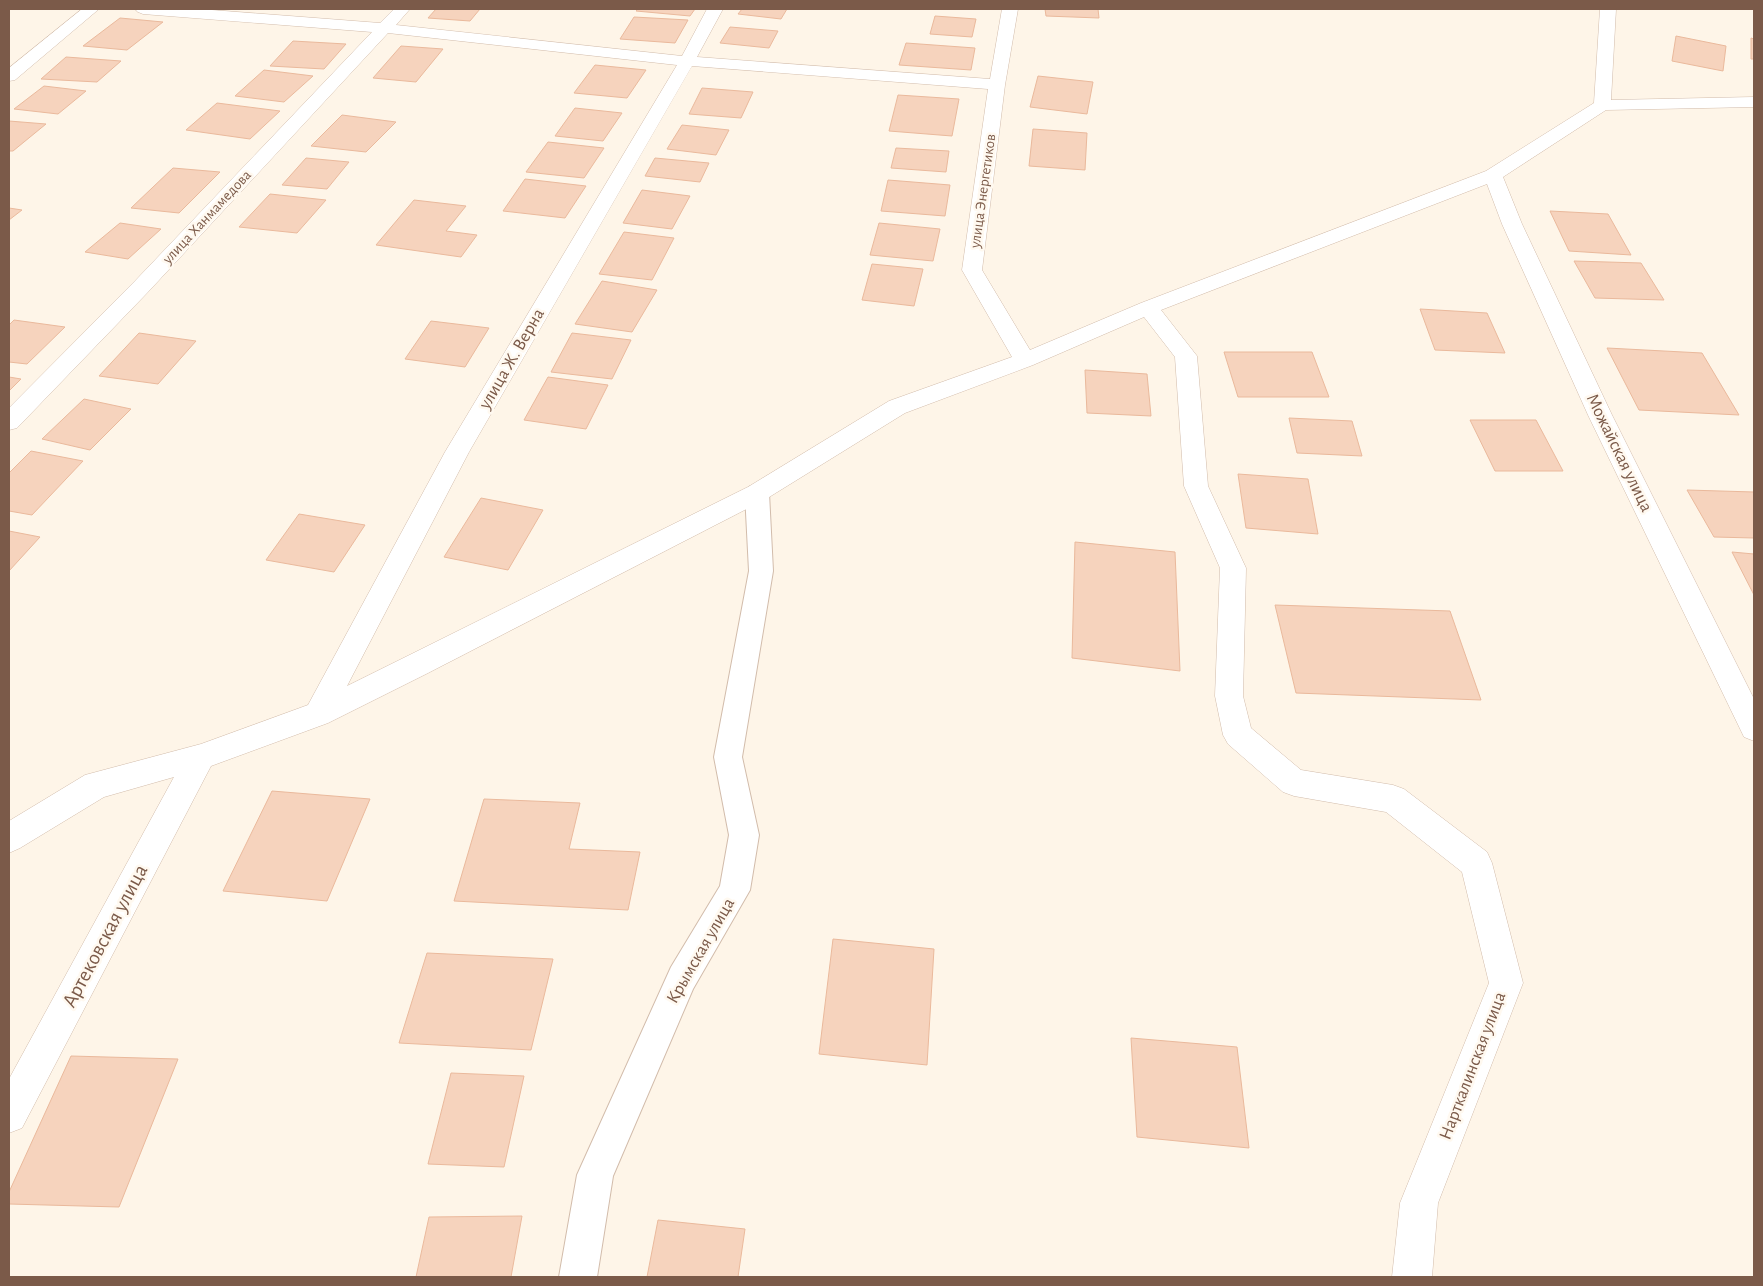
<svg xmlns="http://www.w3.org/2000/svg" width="1763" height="1286" font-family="'Alegreya Sans',sans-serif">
<rect width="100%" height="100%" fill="#fef5e8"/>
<g fill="#f6d3bd" stroke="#eab99c">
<path d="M436 9H480L470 21 428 18Z"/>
<path d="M638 9H695L690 16 636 11Z"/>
<path d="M742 9H787L781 19 738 14Z"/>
<path d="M1045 9H1098L1099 18 1046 16Z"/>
<path d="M935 16 976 19 972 37 930 34Z"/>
<path d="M634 17 688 20 675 43 620 39Z"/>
<path d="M120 18 163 22 127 50 83 46Z"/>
<path d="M730 27 778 31 769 48 720 43Z"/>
<path d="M1676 36 1726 46 1723 71 1672 61Z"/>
<path d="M1751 38 1754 39V59H1751Z"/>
<path d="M293 41 346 44 324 69 270 66Z"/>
<path d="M906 43 975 48 971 70 899 65Z"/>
<path d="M401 46 443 49 416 82 373 78Z"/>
<path d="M66 57 121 61 97 82 41 79Z"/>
<path d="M595 65 646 70 627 98 574 93Z"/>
<path d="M264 70 313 76 284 102 235 96Z"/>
<path d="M1038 76 1093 82 1087 114 1030 107Z"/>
<path d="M44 86 86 91 58 114 14 109Z"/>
<path d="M702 88 753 92 741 118 689 114Z"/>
<path d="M898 95 959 99 952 136 889 131Z"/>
<path d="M217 103 280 111 250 139 186 130Z"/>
<path d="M575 108 622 113 603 141 555 136Z"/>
<path d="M342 115 396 122 366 152 311 146Z"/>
<path d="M9 121 46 124 13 151H9Z"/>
<path d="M682 125 729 130 716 155 667 149Z"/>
<path d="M1033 129 1087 133 1085 170 1029 166Z"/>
<path d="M548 142 604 148 584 178 526 172Z"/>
<path d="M896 148 949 151 946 172 891 168Z"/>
<path d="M306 158 349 162 327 189 282 185Z"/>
<path d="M655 158 709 163 700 182 645 176Z"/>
<path d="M173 168 220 172 179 213 131 208Z"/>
<path d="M525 179 586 186 565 218 503 211Z"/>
<path d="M888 180 950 185 945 216 881 211Z"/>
<path d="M642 190 690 196 672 229 623 223Z"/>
<path d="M270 194 326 200 297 233 239 227Z"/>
<path d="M414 200 466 206 446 231 477 235 461 257 376 245Z"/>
<path d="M9 208 22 210 9 220Z"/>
<path d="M1550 211 1608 214 1631 255 1569 251Z"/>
<path d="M120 223 161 229 128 259 85 252Z"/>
<path d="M879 223 940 229 933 261 870 255Z"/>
<path d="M624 232 674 238 652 280 599 274Z"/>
<path d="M1574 261 1641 263 1664 300 1595 298Z"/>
<path d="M872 264 923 269 914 306 862 300Z"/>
<path d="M602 281 657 290 632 332 575 324Z"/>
<path d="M1420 309 1487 313 1505 353 1435 350Z"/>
<path d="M14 320 65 327 27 364 9 362V325Z"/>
<path d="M431 321 489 328 465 367 405 359Z"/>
<path d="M139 333 196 341 158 384 99 376Z"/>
<path d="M572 333 631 340 612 379 551 372Z"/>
<path d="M1607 348 1702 353 1739 415 1639 410Z"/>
<path d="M1224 352H1312L1329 397H1238Z"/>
<path d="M1085 370 1147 374 1151 416 1087 413Z"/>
<path d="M9 377 21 379 9 391Z"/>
<path d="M548 377 608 385 586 429 524 420Z"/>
<path d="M84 399 131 409 90 450 42 439Z"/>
<path d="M1289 418 1352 421 1362 456 1297 453Z"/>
<path d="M1470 420H1536L1563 471H1495Z"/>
<path d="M31 451 83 461 32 515 9 511V473Z"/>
<path d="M1238 474 1308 479 1318 534 1246 528Z"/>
<path d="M1687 490 1754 492V538L1714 537Z"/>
<path d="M481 498 543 510 508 570 444 557Z"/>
<path d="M299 514 365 525 334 572 266 560Z"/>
<path d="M9 531 40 537 9 571Z"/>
<path d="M1075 542 1175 552 1180 671 1072 658Z"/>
<path d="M1732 552 1754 554V595Z"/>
<path d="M1275 605 1450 611 1481 700 1296 693Z"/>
<path d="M272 791 370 799 327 901 223 891Z"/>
<path d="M484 799 580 803 569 849 640 852 628 910 454 901Z"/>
<path d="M833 939 934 949 927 1065 819 1054Z"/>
<path d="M427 953 553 959 531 1050 399 1043Z"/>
<path d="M1131 1038 1237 1047 1249 1148 1137 1137Z"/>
<path d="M71 1056 178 1059 119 1207 9 1204V1192Z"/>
<path d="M451 1073 524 1076 504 1167 428 1164Z"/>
<path d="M522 1216 511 1277H416L429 1217Z"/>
<path d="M658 1220 745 1229 738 1277H647Z"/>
</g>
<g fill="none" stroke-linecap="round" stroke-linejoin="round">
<g stroke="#d2bcab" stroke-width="2">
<path id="service" d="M757 484 765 487 769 493 773 571 742 757 759 835 750 890 693 989 613 1176 597 1277H559L577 1175 671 967 720 886 729 835 714 757 749 571 745 493 749 487Z"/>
</g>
<g stroke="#d2bcab" stroke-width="1">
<g id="minor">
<path d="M82 9H99L15 80 9 81V68Z"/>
<path d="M135 9H199L380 23 394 9H410L396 25 682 56 707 9H723L697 57 990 79 1002 9H1018L1005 85 982 270 1030 350 1141 303 1486 171 1594 103 1600 9H1616L1611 100 1754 97V107L1606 110 1503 177 1522 224 1612 415 1754 699V741L1744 737 1588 415 1502 224 1487 184 1161 310 1197 356 1208 486 1246 568 1243 696 1251 728 1301 770 1393 785 1404 789 1487 852 1492 863 1523 983 1438 1203 1432 1277H1392L1400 1203 1489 983 1462 872 1386 812 1294 796 1283 792 1228 744 1223 735 1215 696 1220 568 1184 486 1175 357 1144 317 1033 365 905 413 766 499 428 673 328 723 211 766 22 1128 9 1133V1079L174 777 104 797 20 848 9 853V821L85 775 201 744 308 705 445 452 677 65 388 33 149 291 17 428 9 430V408L135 281 372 32 143 14 138 12ZM692 66 988 89 962 270 1012 357 889 401 748 487 347 686 469 452Z"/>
</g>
</g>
<use href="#service" fill="#fff" fill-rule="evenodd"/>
<use href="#minor" fill="#fff" fill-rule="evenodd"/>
</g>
<g text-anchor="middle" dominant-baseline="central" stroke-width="5" stroke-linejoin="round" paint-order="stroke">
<g font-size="15" fill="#7b5a49" stroke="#fff9f0">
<text transform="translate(983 191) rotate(-82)">улица Энергетиков</text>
<text transform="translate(207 217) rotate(-47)">улица Ханмамедова</text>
</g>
<g font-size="18" fill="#7b5a49" stroke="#fff9f0">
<text transform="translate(512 359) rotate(-60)">улица Ж. Верна</text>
<text transform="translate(1619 453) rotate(64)">Можайская улица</text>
<text transform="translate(701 951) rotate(-60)">Крымская улица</text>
<text transform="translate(1473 1066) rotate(-69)">Нарткалинская улица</text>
</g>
<g font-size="21" fill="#7b5a49" stroke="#fff9f0">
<text transform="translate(105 936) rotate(-62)">Артековская улица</text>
</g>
</g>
<rect width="1763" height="1286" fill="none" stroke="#7b5a49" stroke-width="20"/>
</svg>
